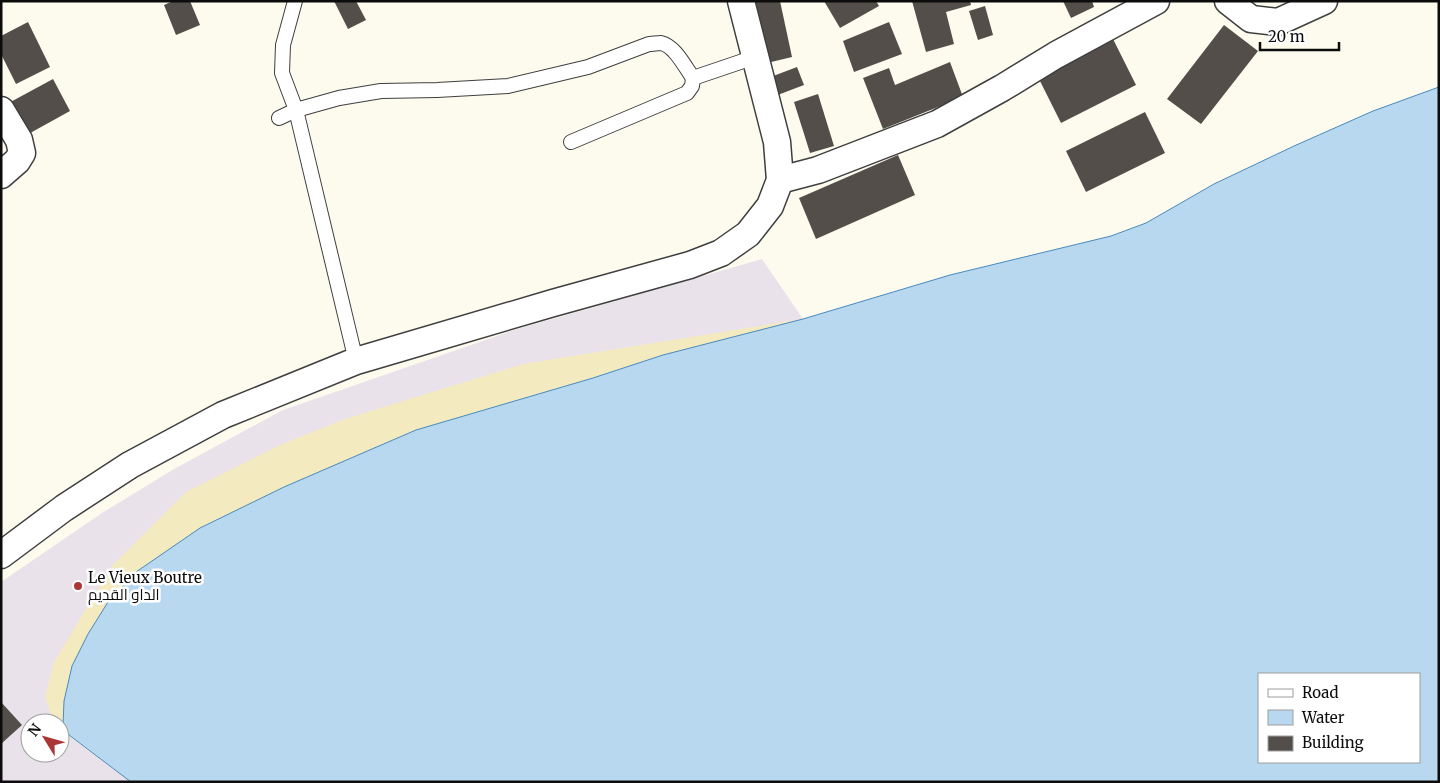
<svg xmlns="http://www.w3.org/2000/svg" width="1440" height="783" font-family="Merriweather,Cairo,serif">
<rect width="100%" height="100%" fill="#fdfbee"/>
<path fill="#eae2ea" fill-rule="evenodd" d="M762 259 803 319 663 355 69 736 131 782H1V582L102 513 174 469 283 410 514 330ZM30 723H60V753H30Z"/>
<path fill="#f3eac0" d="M803 319 663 355 593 378 416 430 284 487 108 602 88 634 72 666 65 701 63 726 50 712 45 697 54 662 112 566 186 492 280 445 345 419 523 364Z"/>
<path fill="#b8d8ef" stroke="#488abd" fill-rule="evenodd" d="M1439 87V782H131L69 735 63 726 64 701 72 666 88 634 108 602 136 572 200 528 284 487 416 430 593 378 663 355 803 319 950 275 1111 236 1146 223 1214 184 1294 146 1373 111ZM1259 674H1419V762H1259Z"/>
<g fill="#544e4a">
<path d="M173 1H190L200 25 176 35 164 5Z"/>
<path d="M334 1H356L366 20 348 29Z"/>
<path d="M754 1H780L792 57 767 63Z"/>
<path d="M824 1H876L879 6 840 28Z"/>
<path d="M912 1H970L971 5 946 12 954 44 926 52Z"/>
<path d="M1063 1H1092L1094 7 1071 18Z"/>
<path d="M985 6 993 35 978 40 969 11Z"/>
<path d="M28 22 50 67 16 84 1 54V36Z"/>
<path d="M889 22 902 54 854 72 843 41Z"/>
<path d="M1224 25 1258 51 1201 124 1167 99Z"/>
<path d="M1113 39 1136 85 1061 123 1038 77Z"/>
<path d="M950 62 963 97 883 129 863 78 889 68 895 85Z"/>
<path d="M797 67 804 85 775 96 768 78Z"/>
<path d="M53 79 70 111 23 137 5 105Z"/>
<path d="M818 94 834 146 810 153 794 102Z"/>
<path d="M1145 112 1165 153 1086 192 1066 151Z"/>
<path d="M898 155 915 195 816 239 799 198Z"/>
<path d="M1 702 22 725 1 744Z"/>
</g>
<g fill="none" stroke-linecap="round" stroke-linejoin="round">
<g stroke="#3f3f3f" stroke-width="16">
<g id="service">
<path d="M295 1 283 45 282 73 296 110 356 361"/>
<path d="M279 118 296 110 339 98 381 91 437 90 508 86 588 67 649 44C653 44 657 43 661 43 675 46 685 67 693 78L755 57"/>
<path d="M571 142 687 93 692 86 693 78"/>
</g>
</g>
<g stroke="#3f3f3f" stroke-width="29">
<g id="minor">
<path d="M1228 1 1251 19 1278 22 1324 1"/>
<path d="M1 110 19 140 22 153 17 161 1 175"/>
<path d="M780 180 818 170 937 124 1002 88 1056 55 1156 1"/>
<path d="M1 555 64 508 130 465 223 415 356 361 553 303 690 265 721 253 748 234 770 206 780 180 777 142 741 1"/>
</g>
</g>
<use href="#service" stroke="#fff" stroke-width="14"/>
<use href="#minor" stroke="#fff" stroke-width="26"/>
</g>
<circle fill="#ac3536" stroke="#fff" stroke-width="2" cx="78" cy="586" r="5"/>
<g text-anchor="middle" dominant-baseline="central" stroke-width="5" stroke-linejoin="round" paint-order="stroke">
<g font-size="15" fill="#0c0c0c" stroke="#fff" text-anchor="start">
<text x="88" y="577">Le Vieux Boutre<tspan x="88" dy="17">الداو القديم</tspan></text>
</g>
</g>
<rect width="1440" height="783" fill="none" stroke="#0c0c0c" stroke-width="5"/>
<rect x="1258" y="673" width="162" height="90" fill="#ffffff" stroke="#9e9e9e"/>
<rect x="1268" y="689" width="25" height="8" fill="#ffffff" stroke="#9e9e9e"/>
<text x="1302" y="698" font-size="15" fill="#0c0c0c">Road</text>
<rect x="1268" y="710" width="25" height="15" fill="#b8d8ef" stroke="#9e9e9e"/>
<text x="1302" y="723" font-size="15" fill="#0c0c0c">Water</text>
<rect x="1268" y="736" width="25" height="15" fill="#544e4a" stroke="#9e9e9e"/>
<text x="1302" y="748" font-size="15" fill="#0c0c0c">Building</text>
<g transform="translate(45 738) rotate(307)"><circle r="24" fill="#ffffff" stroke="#9e9e9e"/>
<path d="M0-4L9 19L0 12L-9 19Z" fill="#ac3536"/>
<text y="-8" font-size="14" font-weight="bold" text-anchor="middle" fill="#0c0c0c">N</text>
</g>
<path d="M1260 42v8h79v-8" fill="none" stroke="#0c0c0c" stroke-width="2.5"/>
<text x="1268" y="42" font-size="15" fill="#0c0c0c" stroke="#ffffff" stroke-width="4" paint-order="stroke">20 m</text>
</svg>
